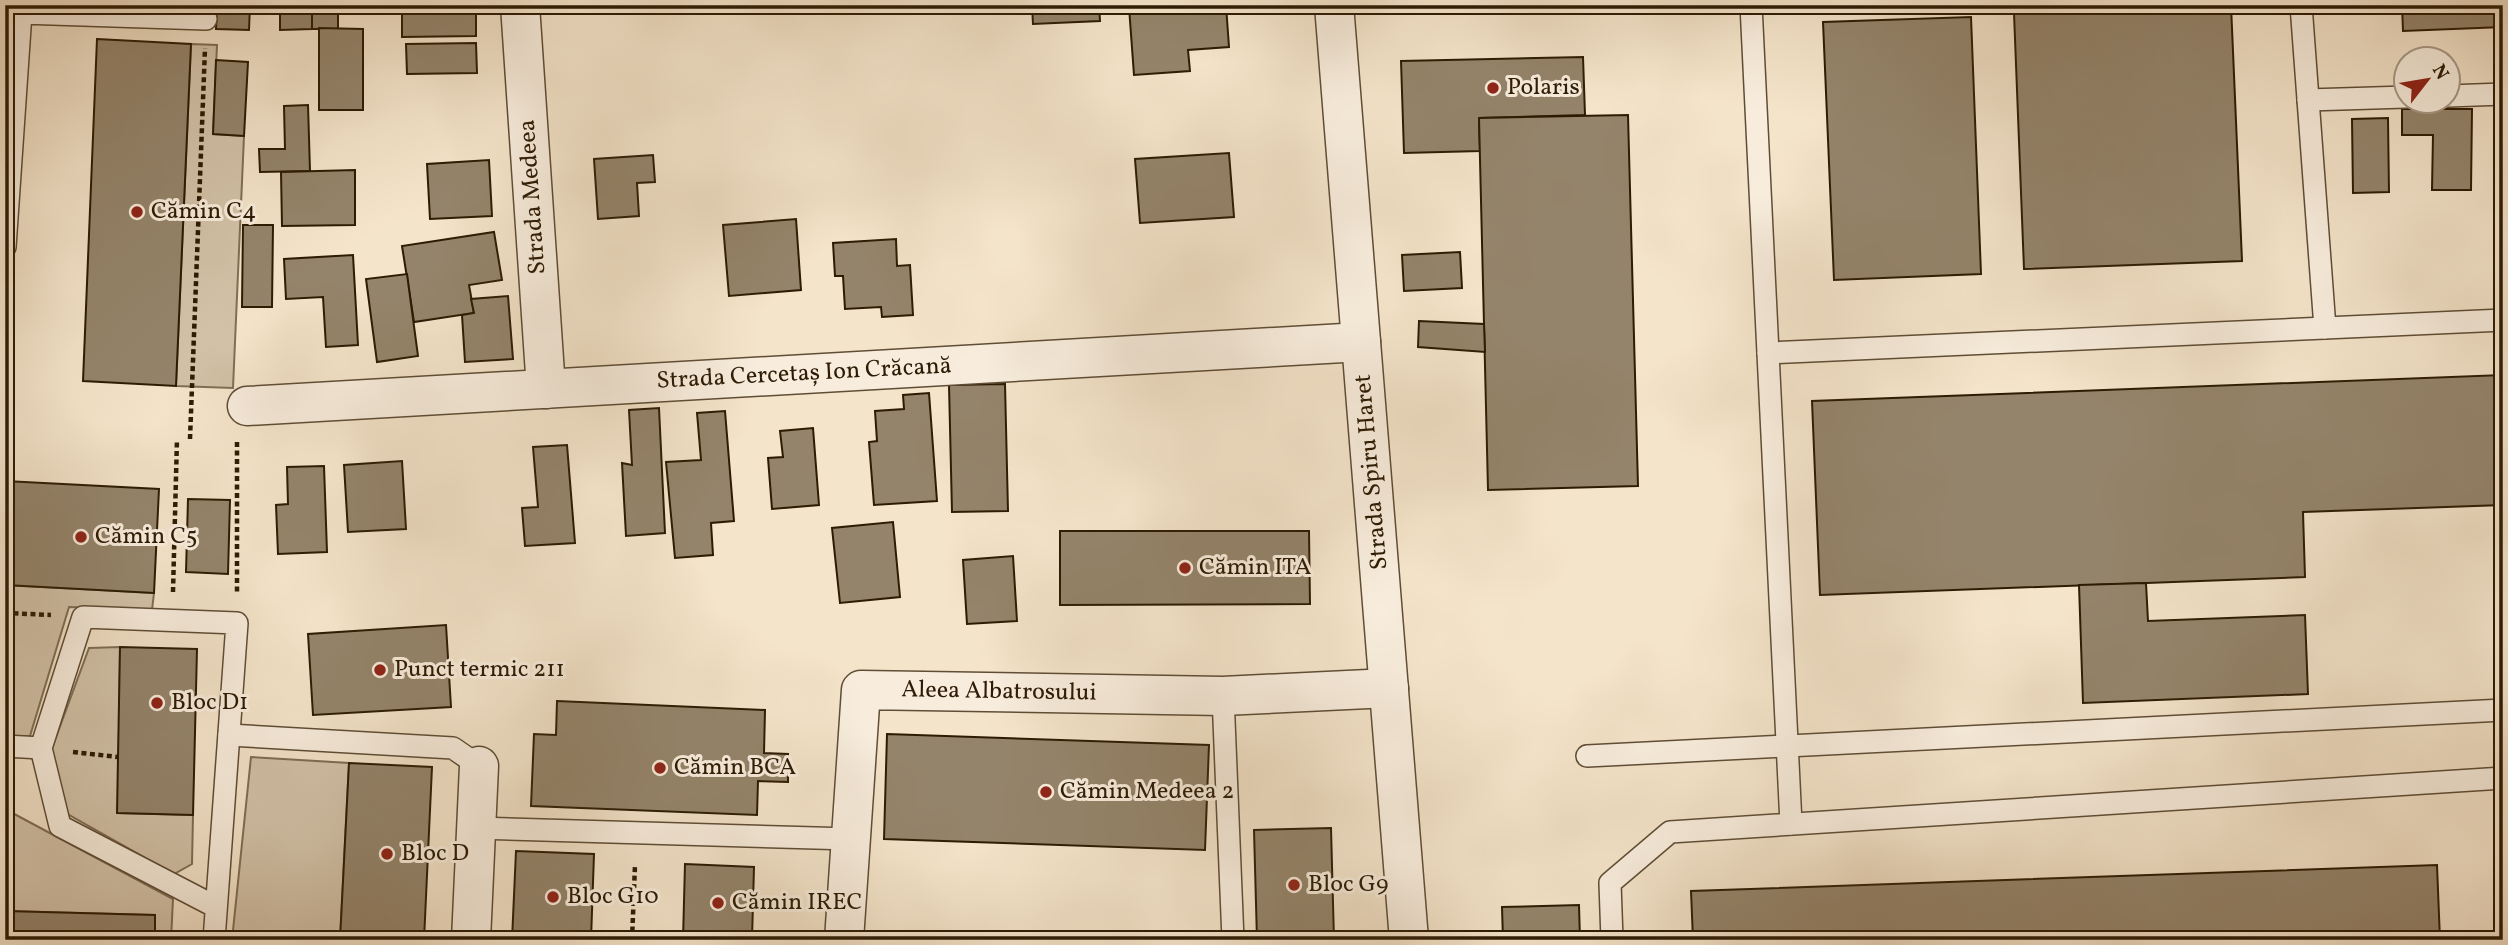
<svg xmlns="http://www.w3.org/2000/svg" width="2508" height="945" font-family="Vollkorn,serif">
<rect width="100%" height="100%" fill="#f4e4ca"/>
<filter id="stains"><feTurbulence type="fractalNoise" baseFrequency=".00286" numOctaves="4"/><feColorMatrix values="0 0 0 0 .2 0 0 0 0 .09 0 0 0 0 .02 0 0 0 .5 -.17"/></filter>
<radialGradient id="worn" r=".72"><stop offset=".6" stop-color="#630" stop-opacity="0"/><stop offset="1" stop-color="#630" stop-opacity=".3"/></radialGradient>
<g fill="#d2c2a8" stroke="#806e56" stroke-width="2">
<path d="M191 44 217 45 213 134 244 136 233 388 176 386Z"/>
<path d="M5 585 154 593 152 610 69 607 30 736 5 737Z"/>
<path d="M120 647 118 813 193 815 192 864 174 874 64 812 52 748 89 648Z"/>
<path d="M251 757 349 763 340 940H232Z"/>
<path d="M5 809 173 899 171 940H155L154 915 5 911Z"/>
</g>
<g fill="#94846b" stroke="#2d1b04" stroke-width="2">
<path d="M217 5H250L249 30 216 29Z"/>
<path d="M280 5H312V29L280 30Z"/>
<rect x="312" y="5" width="26" height="24"/>
<path d="M369 5H457V13H476V36L402 37V9L369 10Z"/>
<path d="M1032 5H1099L1100 21 1033 24Z"/>
<path d="M1164 5H1226L1229 47 1188 50 1190 71 1134 75 1129 7Z"/>
<path d="M2231 5 2242 261 2024 269 2014 13Z"/>
<path d="M2402 5H2503V27L2403 31Z"/>
<path d="M1971 17 1981 274 1834 280 1823 22Z"/>
<path d="M319 28 363 29V110H319Z"/>
<path d="M97 39 191 44 176 386 83 381Z"/>
<path d="M476 43 477 73 407 74 406 44Z"/>
<path d="M1583 57 1585 115 1479 118 1480 151 1404 153 1401 61Z"/>
<path d="M216 60 248 62 244 136 213 134Z"/>
<path d="M308 105 310 171 260 172 259 149H285L284 106Z"/>
<path d="M2402 109H2472L2471 190H2432L2433 135H2402Z"/>
<path d="M1628 115 1638 486 1488 490 1479 118Z"/>
<path d="M2388 118 2389 192 2353 193 2352 119Z"/>
<path d="M1229 153 1234 217 1140 223 1135 159Z"/>
<path d="M653 155 655 182 637 183 639 216 598 219 594 159Z"/>
<path d="M489 160 492 216 430 219 427 164Z"/>
<path d="M355 170V225L282 226 281 172Z"/>
<path d="M796 219 801 290 729 296 723 225Z"/>
<path d="M243 225H273L272 307H242Z"/>
<path d="M494 232 502 280 469 285 474 313 414 322 402 246Z"/>
<path d="M896 239 897 266 910 265 913 315 882 317 881 307 845 309 843 276H835L833 243Z"/>
<path d="M1460 252 1462 288 1404 291 1402 255Z"/>
<path d="M353 255 358 345 326 347 323 297 286 299 284 259Z"/>
<path d="M407 274 418 356 377 362 366 279Z"/>
<path d="M508 296 513 359 465 362 462 315 474 313 471 299Z"/>
<path d="M1419 321 1484 324 1485 352 1418 347Z"/>
<path d="M2503 375V505L2303 512 2305 577 1820 595 1812 401Z"/>
<path d="M1005 384 1008 511 952 512 949 385Z"/>
<path d="M929 393 937 501 874 505 869 442 877 441 875 411 904 409 903 395Z"/>
<path d="M659 408 665 533 626 536 622 463 632 465 629 410Z"/>
<path d="M725 411 734 521 711 523 713 555 675 558 666 462 701 460 697 413Z"/>
<path d="M813 428 819 505 772 509 768 458 783 457 780 431Z"/>
<path d="M567 445 575 543 525 546 522 508 538 507 533 447Z"/>
<path d="M402 461 406 529 348 532 344 465Z"/>
<path d="M324 466 327 552 278 554 276 505 288 504 287 467Z"/>
<path d="M5 481 159 489 154 593 5 585Z"/>
<path d="M188 499 230 500 228 574 186 572Z"/>
<path d="M893 522 900 597 840 603 832 528Z"/>
<path d="M1060 531H1309L1310 604 1060 605Z"/>
<path d="M1013 556 1017 621 967 624 963 560Z"/>
<path d="M2146 583 2148 621 2305 615 2308 694 2083 703 2079 585Z"/>
<path d="M446 625 451 707 313 715 308 634Z"/>
<path d="M120 647 197 649 193 815 117 813Z"/>
<path d="M557 701 765 710 764 753 788 754V782L758 781 757 815 531 806 534 734 556 735Z"/>
<path d="M887 734 1209 745 1205 850 884 839Z"/>
<path d="M349 763 432 767 424 940H340Z"/>
<path d="M1331 828 1334 940H1257L1254 830Z"/>
<path d="M516 851 594 854 591 940H512Z"/>
<path d="M685 864 754 867 752 940H683Z"/>
<path d="M2437 865 2440 940H1693L1691 891Z"/>
<path d="M1579 905 1580 940H1503L1502 907Z"/>
<path d="M5 911 155 915V940H5Z"/>
</g>
<g fill="none" stroke-linecap="round" stroke-linejoin="round">
<g stroke="#5f4d36" stroke-width="24">
<g id="service">
<path d="M1751 5 1791 824"/>
<path d="M2301 5 2325 328"/>
<path d="M2448 96 2503 94"/>
<path d="M2308 100 2406 97"/>
<path d="M5 247 21 13 206 19"/>
<path d="M1768 353 2503 320"/>
<path d="M1223 696 1233 940"/>
<path d="M229 735 453 748 479 766"/>
<path d="M5 746 41 748"/>
<path d="M1587 756 2503 710"/>
<path d="M477 828 851 839"/>
<path d="M214 940C222 834 229 729 237 623L83 617 41 748 60 826 216 907"/>
<path d="M1612 940 1610 883 1670 832 2503 778"/>
</g>
</g>
<g stroke="#5f4d36" stroke-width="41">
<g id="minor">
<path d="M520 5 546 389"/>
<path d="M1334 5 1409 940"/>
<path d="M247 406 1361 342"/>
<path d="M471 940 479 766"/>
<path d="M844 940 861 690 1223 696 1389 688"/>
</g>
</g>
<g stroke="#2d1b04" stroke-width="4.5" stroke-dasharray="5 3.5" stroke-linecap="butt">
<path d="M190 439 205 48"/>
<path d="M237 442V594"/>
<path d="M173 592 177 439"/>
<path d="M5 613 51 615"/>
<path d="M73 752 118 757"/>
<path d="M632 940 635 865"/>
</g>
<use href="#service" stroke="#f8eddd" stroke-width="21"/>
<use href="#minor" stroke="#f8eddd" stroke-width="38"/>
</g>
<g fill="#8f2418" stroke="#f8eddd" stroke-width="2.5">
<circle cx="1493" cy="88" r="7"/>
<circle cx="137" cy="212" r="7"/>
<circle cx="81" cy="537" r="7"/>
<circle cx="1185" cy="568" r="7"/>
<circle cx="380" cy="670" r="7"/>
<circle cx="157" cy="703" r="7"/>
<circle cx="660" cy="768" r="7"/>
<circle cx="1046" cy="792" r="7"/>
<circle cx="387" cy="854" r="7"/>
<circle cx="1294" cy="885" r="7"/>
<circle cx="553" cy="897" r="7"/>
<circle cx="718" cy="903" r="7"/>
</g>
<g text-anchor="middle" dominant-baseline="central" stroke-width="6" stroke-linejoin="round" paint-order="stroke">
<g font-size="24" fill="#2d1b04" stroke="#f8eddd" text-anchor="start">
<text x="1507" y="88">Polaris</text>
<text x="151" y="212">Cămin C4</text>
<text x="95" y="537">Cămin C5</text>
<text x="1199" y="568">Cămin ITA</text>
<text x="394" y="670">Punct termic 211</text>
<text x="171" y="703">Bloc D1</text>
<text x="674" y="768">Cămin BCA</text>
<text x="1060" y="792">Cămin Medeea 2</text>
<text x="401" y="854">Bloc D</text>
<text x="1308" y="885">Bloc G9</text>
<text x="567" y="897">Bloc G10</text>
<text x="732" y="903">Cămin IREC</text>
</g>
<g font-size="24" fill="#2d1b04" stroke="#f8eddd">
<text transform="translate(533 197) rotate(-94)">Strada Medeea</text>
<text transform="translate(804 374) rotate(-3)">Strada Cercetaș Ion Crăcană</text>
<text transform="translate(1372 472) rotate(-95)">Strada Spiru Haret</text>
<text transform="translate(999 692) rotate(1)">Aleea Albatrosului</text>
</g>
</g>
<rect width="2508" height="945" fill="none" stroke="#f4e4ca" stroke-width="28"/>
<rect x="7" y="7" width="2494" height="931" fill="none" stroke="#2d1b04" stroke-width="3.5"/>
<rect x="14" y="14" width="2480" height="917" fill="none" stroke="#2d1b04" stroke-width="2"/>
<g transform="translate(2427 80) rotate(59)"><circle r="33" fill="#f8eddd" stroke="#a79986" stroke-width="2"/>
<path d="M0-5L12 26L0 18L-12 26Z" fill="#8f2418"/>
<text y="-10" font-size="19" font-weight="bold" text-anchor="middle" fill="#2d1b04">N</text>
</g>
<rect width="100%" height="100%" filter="url(#stains)"/>
<rect width="100%" height="100%" fill="url(#worn)"/>
</svg>
